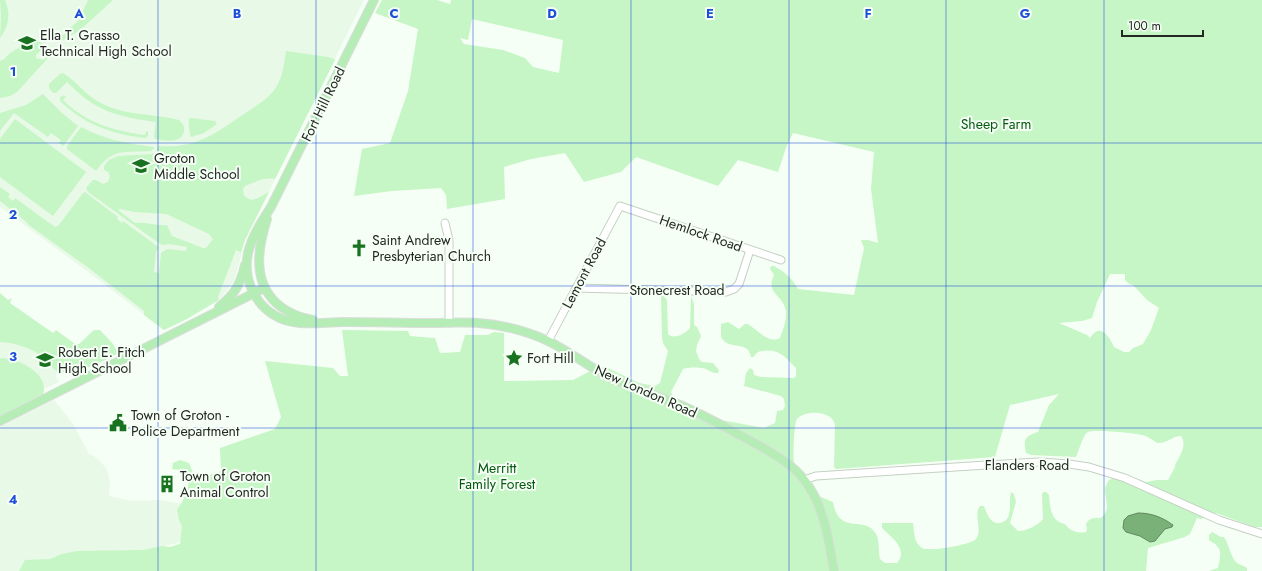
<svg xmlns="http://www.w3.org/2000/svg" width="1262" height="571" font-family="Jost,sans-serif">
<rect width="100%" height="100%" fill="#f5fff5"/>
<g fill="#e8f9e7">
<path d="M0 0H364L245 240 238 268 233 282 221 298 164 330 99 280 0 207Z"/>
<path d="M0 311 91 367 66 373 57 372 56 377 59 382 44 389 43 394 0 416Z"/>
<path d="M54 400 73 424 89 454 92 455 98 459 106 468 109 476 110 485 109 496 132 501 160 500 194 506 186 537 177 543 160 547 141 571H0V427Z"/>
</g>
<g fill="#c6f6c5" fill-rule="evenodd">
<path d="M0 0H5C11 13 9 27 0 38L1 16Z"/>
<path d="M88 0H113L79 31 61 41 60 38 79 20Z"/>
<path d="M382 0H437L450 4 451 0H1262V527H1254L1216 513 1201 519 1197 518 1190 534 1185 537 1148 548 1146 571H19L25 560 50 559 62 554 77 551 144 550 162 546 170 547 180 544 182 526 179 520 177 510C183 501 197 479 181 471 179 469 175 470 172 469L173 463 180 460 189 463 196 480 221 471 220 448 275 429 281 417 265 361 333 368 340 376H348L342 330 408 331 410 336 435 338 440 353 460 352 465 335H488L494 332 504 333V381L573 380 598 367 608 368 639 383 655 386 660 383 668 351 663 343 662 338 661 297 662 296H664L667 300 668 334C674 340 685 334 690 328L691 296 694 304V325L697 327 701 336 697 345 696 351 699 359 702 362 713 363 719 370 718 373C712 373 712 372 706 369 699 367 690 367 683 369L671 392 674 399 721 420 764 428 775 423 777 411 783 410 785 406 784 399 781 396 744 386 746 373 750 368 753 370 754 375 761 377 794 378 796 376V368C787 359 779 348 764 351 759 351 756 352 754 357H751C750 354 749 350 747 349 738 343 727 348 721 337V324L728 322 739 329 745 324H748C757 330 769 344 780 338 783 330 787 319 786 311 783 294 765 294 774 275L770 269 771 266H774C786 273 791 277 798 289L854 295 864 248 861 240H868L878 243 871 189 874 152 793 133 787 145 778 172 738 160 718 186 636 157 621 172 584 182 565 153 531 159 504 167 505 199 447 209 446 195 441 188 392 191 354 196 362 149 390 143 408 91 418 29 375 13ZM472 19 563 40 559 73 533 67 525 58 503 50 464 44 460 38 468 40ZM1110 274H1125V280L1128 283 1134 286 1147 300 1159 308 1151 330 1143 344 1133 348 1129 352H1124L1114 347C1109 336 1100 322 1090 338L1087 335 1059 323 1082 321 1092 318 1097 302ZM1059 394 1049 405 1038 432C1025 436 1023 439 1026 453L1031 455 1076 457C1079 451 1083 434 1088 432 1094 429 1139 433 1146 436 1150 438 1154 441 1157 443 1169 443 1172 436 1181 436 1187 445 1181 454 1176 463 1175 464 1175 468 1174 469 1172 473 1170 476 1168 480H1157L1146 482 1138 479H1111L1108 481C1107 484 1105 487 1105 490 1105 498 1110 507 1104 515 1099 522 1092 513 1086 524L1087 529 1086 532C1078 534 1070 531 1065 524 1051 522 1050 507 1049 495L1046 492H1043L1042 495 1043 519C1039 525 1024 532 1018 531L1010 523 1016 502 1014 494 1011 492C1009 499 1011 507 1009 514 1008 518 1007 520 1003 522 992 527 987 515 984 506H980C973 515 983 529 976 539 971 545 929 552 922 548 914 543 914 532 913 523H882V528C891 537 909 549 897 563H885L880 559C878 551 880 541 876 534 865 514 839 537 833 502L821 497 794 463C793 457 794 423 797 419 804 411 822 411 830 417 833 419 834 422 835 425L834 467 836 469 995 457 1010 405ZM1148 514C1156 517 1163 520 1172 523L1170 528 1165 529 1150 542 1140 536 1126 532 1123 522Z"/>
<path d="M31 40H38L42 43V49L36 55V58L44 60 47 55 48 58 17 92 10 96 0 98V61L4 59 10 53Z"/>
<path d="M286 51 328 57 334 59 335 60 275 179C264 177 255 182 245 186L243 189 244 196 251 200 258 198 269 192 245 240 241 252 236 250 218 297 219 300 185 320 164 330 144 315V311L90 269 30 226 24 220 0 201V187L10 194 8 197 13 201 15 198 55 227 58 226 83 193 85 192 118 217 117 219 122 223 123 221 157 246 159 247 156 252 154 272 159 273 161 253 167 249 186 251 187 247 169 244 163 245 160 244 88 192 86 188 93 180H96L103 184 108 182 110 176 108 172 104 170V166L109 160 118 156 153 154 157 151 158 146C197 149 216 133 247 112 257 105 268 99 275 89 283 77 284 64 286 51ZM120 209 134 212 166 214 209 234 213 239 206 248H203L172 236 167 225C156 226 146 222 135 223L118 210Z"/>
<path d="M63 73C75 80 84 93 97 101 122 116 151 113 179 120 182 123 185 126 184 131 182 144 164 141 155 139L154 135 156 122C116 116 96 112 67 82L56 93H53L49 88V84L60 74Z"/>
<path d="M43 94 62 113 78 126 64 145 63 146 59 143 61 140 51 133 48 137 14 113 0 131V113L26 105Z"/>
<path d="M64 95 66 97 63 100C86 123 114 131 145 135L146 132 148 131V136L145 138C112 134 85 125 60 101V97Z"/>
<path d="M191 118 215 121 217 124 204 133 191 137C190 136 188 121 189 119Z"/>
<path d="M15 119 86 172 53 216 0 177V139Z"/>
<path d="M81 127C106 140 126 143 154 147V148L151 151C125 153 113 147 96 171L67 149V146Z"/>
<path d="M0 293 8 300 12 298 10 303 53 333 56 330 75 344H79L94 330H100L113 344 118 353C108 360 68 378 57 371 52 369 49 363 46 360 33 348 17 343 0 342Z"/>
<path d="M0 358C17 357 50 374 43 394L0 416Z"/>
<path d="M1212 532 1221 537H1224C1228 543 1232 558 1235 561 1238 565 1243 565 1247 568V571H1209L1218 568C1219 562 1223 551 1217 546 1215 543 1211 542 1209 540V535Z"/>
</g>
<path fill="#7ab179" stroke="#60885f" d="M1138 513C1151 513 1162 517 1173 525L1172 527 1165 529 1155 541 1150 542 1140 536 1126 532 1123 528 1124 520 1128 516Z"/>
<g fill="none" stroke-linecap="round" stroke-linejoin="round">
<g stroke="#c5d0c4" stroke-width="9">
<g id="minor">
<path d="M445 223 449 240V323"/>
<path d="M576 288 726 292 734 289 739 284 750 250"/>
<path d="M548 341 620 206 781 260"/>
<path d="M804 480 816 476 986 465 1039 462 1069 464 1089 467 1125 478 1219 520 1262 534"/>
</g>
</g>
<g stroke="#dcdddc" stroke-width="10">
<g id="major">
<path d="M374 0 271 207C262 221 252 236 248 253 243 277 253 302 274 315 295 328 321 322 344 322 373 322 402 323 431 323 447 323 463 322 479 323 502 325 527 331 548 341 571 352 590 368 613 379 635 389 658 396 680 405 704 415 728 429 751 441 770 452 792 463 805 481 824 506 829 541 834 571"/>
<path d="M267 219C257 250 252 285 281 307 291 314 301 318 313 320"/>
<path d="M219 307C235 294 240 285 245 265"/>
<path d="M0 421 264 288"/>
</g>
</g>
<use href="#minor" stroke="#fff" stroke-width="7"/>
<use href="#major" stroke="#b6edb6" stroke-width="8"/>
</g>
<path fill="none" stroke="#1d4ed8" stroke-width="1" stroke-opacity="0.55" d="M158 0V571M316 0V571M473 0V571M631 0V571M789 0V571M946 0V571M1104 0V571M0 143H1262M0 286H1262M0 428H1262"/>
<defs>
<g id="school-bare" transform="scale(1.38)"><path d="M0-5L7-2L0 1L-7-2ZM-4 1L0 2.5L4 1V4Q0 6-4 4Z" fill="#18721f" stroke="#f5fff5" stroke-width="2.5" paint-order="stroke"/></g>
<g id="church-bare" transform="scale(1.38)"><path d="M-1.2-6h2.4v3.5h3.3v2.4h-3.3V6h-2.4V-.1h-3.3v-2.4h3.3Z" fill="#18721f" stroke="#f5fff5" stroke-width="2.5" paint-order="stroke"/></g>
<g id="sight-bare" transform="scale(1.38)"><path d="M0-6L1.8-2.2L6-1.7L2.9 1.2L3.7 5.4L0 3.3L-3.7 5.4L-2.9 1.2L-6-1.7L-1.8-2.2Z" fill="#18721f" stroke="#f5fff5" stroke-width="2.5" paint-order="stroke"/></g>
<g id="civic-bare" transform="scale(1.38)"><path d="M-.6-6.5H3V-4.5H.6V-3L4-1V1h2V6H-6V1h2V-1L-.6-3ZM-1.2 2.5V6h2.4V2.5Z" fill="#18721f" stroke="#f5fff5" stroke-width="2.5" paint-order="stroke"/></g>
<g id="building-bare" transform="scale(1.38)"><path d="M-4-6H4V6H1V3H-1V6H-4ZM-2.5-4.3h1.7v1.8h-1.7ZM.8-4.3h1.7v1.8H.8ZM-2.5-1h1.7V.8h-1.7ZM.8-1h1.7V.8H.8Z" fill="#18721f" stroke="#f5fff5" stroke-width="2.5" paint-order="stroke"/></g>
</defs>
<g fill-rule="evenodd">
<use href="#school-bare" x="27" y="43"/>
<use href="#school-bare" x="141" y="166"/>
<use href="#church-bare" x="359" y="248"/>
<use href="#sight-bare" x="514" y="358"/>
<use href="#school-bare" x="45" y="360"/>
<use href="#civic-bare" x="118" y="423"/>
<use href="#building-bare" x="167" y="484"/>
</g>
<g text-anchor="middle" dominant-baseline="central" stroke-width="4" stroke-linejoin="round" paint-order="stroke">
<g font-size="14" fill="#242823" stroke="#f5fff5" text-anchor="start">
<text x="40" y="35">Ella T. Grasso<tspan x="40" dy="16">Technical High School</tspan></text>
<text x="154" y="158">Groton<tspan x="154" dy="16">Middle School</tspan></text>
<text x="372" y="240">Saint Andrew<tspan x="372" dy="16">Presbyterian Church</tspan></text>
<text x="58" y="352">Robert E. Fitch<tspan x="58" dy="16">High School</tspan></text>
<text x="527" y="358">Fort Hill</text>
<text x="131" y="415">Town of Groton -<tspan x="131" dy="16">Police Department</tspan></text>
<text x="180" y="476">Town of Groton<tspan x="180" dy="16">Animal Control</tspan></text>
</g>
<g font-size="14" fill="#242823" stroke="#f5fff5">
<text transform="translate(323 104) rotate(-64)">Fort Hill Road</text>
<text transform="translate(701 233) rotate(19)">Hemlock Road</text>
<text transform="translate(584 273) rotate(-62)">Lemont Road</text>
<text x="677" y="290">Stonecrest Road</text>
<text transform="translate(646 391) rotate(24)">New London Road</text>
<text x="1027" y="465">Flanders Road</text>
</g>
<g font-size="14" fill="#05590f" stroke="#f5fff5">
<text x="996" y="124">Sheep Farm</text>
<text x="497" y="468">Merritt<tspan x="497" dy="16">Family Forest</tspan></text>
</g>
</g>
<g font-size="13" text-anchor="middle" font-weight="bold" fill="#1d4ed8" stroke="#f5fff5" stroke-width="4" stroke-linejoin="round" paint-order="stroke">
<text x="79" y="18">A</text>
<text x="237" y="18">B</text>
<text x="394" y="18">C</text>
<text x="552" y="18">D</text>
<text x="710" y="18">E</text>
<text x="868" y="18">F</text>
<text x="1025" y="18">G</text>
<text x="13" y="76">1</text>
<text x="13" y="219">2</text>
<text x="13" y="361">3</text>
<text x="13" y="504">4</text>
</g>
<path d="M1122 30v6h81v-6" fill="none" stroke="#242823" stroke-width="2"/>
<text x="1128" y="30" font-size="12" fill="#242823" stroke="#f5fff5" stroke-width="3" paint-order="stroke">100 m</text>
</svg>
